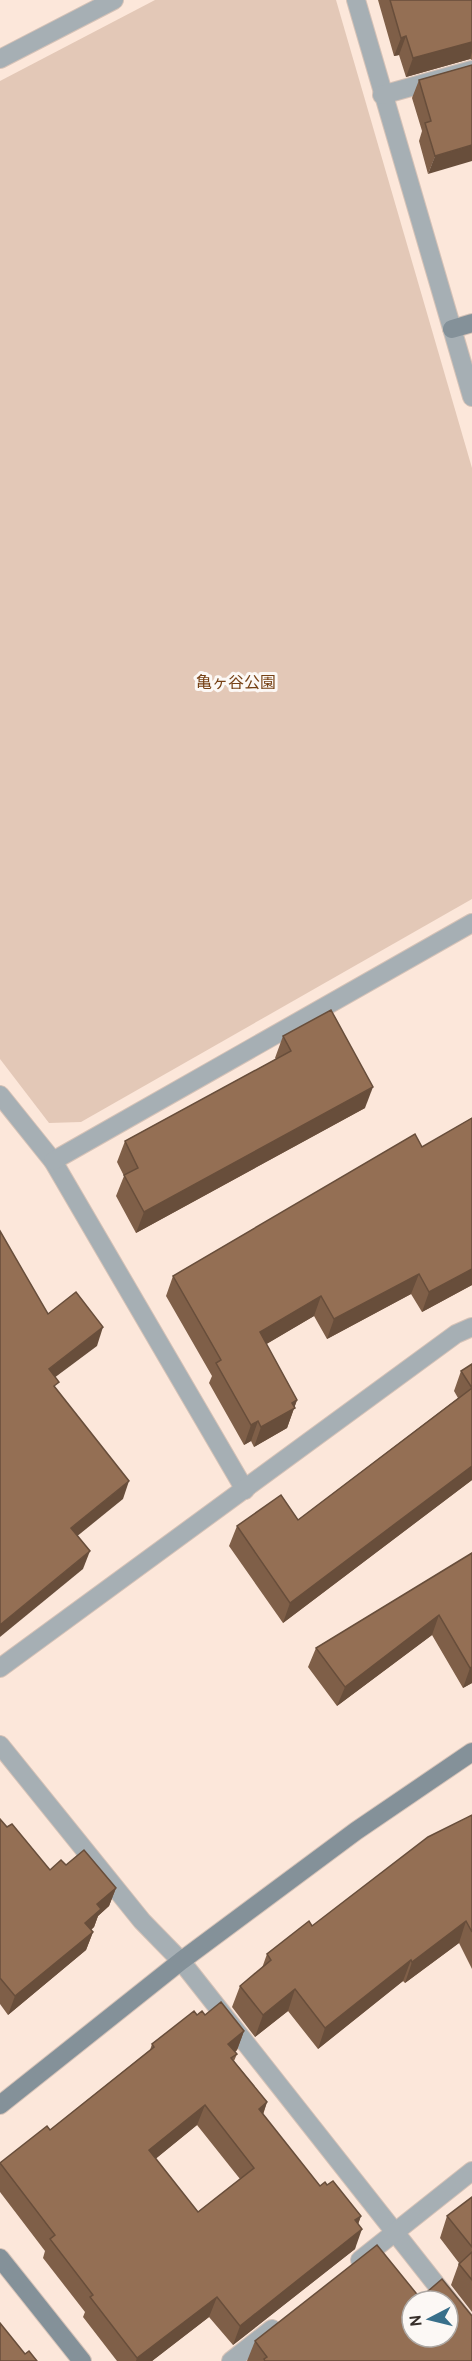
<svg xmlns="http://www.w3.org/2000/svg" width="472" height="2361" font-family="Overpass,'Noto Sans JP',sans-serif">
<rect width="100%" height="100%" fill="#fce7da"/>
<path fill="#e3c8b7" d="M155 0H336L472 468V899L81 1122 49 1123 0 1059V81Z"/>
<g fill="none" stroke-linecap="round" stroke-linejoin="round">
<g stroke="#d5c2b7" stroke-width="20">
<g id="street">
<path d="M356 0 472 397"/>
<path d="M0 59 114 0"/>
<path d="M382 95 472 70"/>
<path d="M0 1095 53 1161 245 1490"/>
<path d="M53 1161 472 923"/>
<path d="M0 1668 456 1334 472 1327"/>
<path d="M0 1745 142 1921 181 1961 472 2330"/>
<path d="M360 2260 472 2171"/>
<path d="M231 2361 272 2329"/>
</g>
</g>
<g stroke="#d5c2b7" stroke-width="20">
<g id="secondary">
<path d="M452 329 472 323"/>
<path d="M0 2105 181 1961 356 1831 472 1752"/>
<path d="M0 2258 82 2361"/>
</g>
</g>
<use href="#street" stroke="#a6afb4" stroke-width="18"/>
<use href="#secondary" stroke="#849199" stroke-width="18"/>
</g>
<g fill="#7f5f48" fill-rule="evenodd">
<path d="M378 0H472V60L470 59 406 77 399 55 394 56Z"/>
<path d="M472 65 428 174 419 141 422 131 412 98 419 80Z"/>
<path d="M283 1036 365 1108 136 1233 116 1196 124 1176 117 1162 125 1141 276 1059 275 1058Z"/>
<path d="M472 1118V1285L422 1312 411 1294 327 1339 314 1316 266 1344 297 1400 287 1428 254 1447 251 1441 244 1445 209 1383 212 1376 166 1296 173 1276 422 1147Z"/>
<path d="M472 1364V1480L283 1623 229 1546 237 1526 298 1520 458 1398 454 1391 461 1371Z"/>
<path d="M472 1553V1683L463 1688 432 1635 337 1706 308 1667 316 1648Z"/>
<path d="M472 1815V1969L459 1943 405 1983 403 1981 318 2049 288 2011 255 2037 232 2007 240 1986 262 1968 267 1954 312 1926Z"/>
<path d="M0 1819 7 1827 50 1870 66 1865 116 1888 109 1906 98 1916 94 1927 91 1930 93 1932 86 1950 8 2015 0 2004Z"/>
<path d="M205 2015 244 2031 237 2050 235 2052 237 2054 234 2061 267 2102 263 2115 320 2186 327 2185 361 2216 358 2224 355 2249 233 2345 209 2317 152 2361H117L83 2317 85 2312 43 2258 45 2251 0 2192V2164L50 2130 150 2050 152 2044ZM197 2125 240 2179 198 2212 155 2159Z"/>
<path d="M472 2197V2312L451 2285 459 2263 440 2238 447 2216Z"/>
<path d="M420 2298 472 2361H247L255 2341Z"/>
</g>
<g fill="#684e3b">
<path d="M406 36 399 55 394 56 401 38Z"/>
<path d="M472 42V52L470 59 406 77 413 58Z"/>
<path d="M472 145V161L428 174 435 156Z"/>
<path d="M373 1087 365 1108 136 1233 144 1212Z"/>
<path d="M472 1269V1285L422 1312 429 1292Z"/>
<path d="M419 1274 411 1294 327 1339 334 1319Z"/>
<path d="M321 1296 314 1316 253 1352 260 1332Z"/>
<path d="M103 1327 97 1346 42 1387 49 1369Z"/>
<path d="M297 1400 287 1428 254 1447 261 1427Z"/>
<path d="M258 1421 251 1441 244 1445 251 1425Z"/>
<path d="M472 1466V1480L283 1623 290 1603Z"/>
<path d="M129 1481 123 1499 65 1546 71 1528Z"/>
<path d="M90 1551 83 1569 0 1637V1625Z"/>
<path d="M439 1615 432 1635 337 1706 345 1687Z"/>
<path d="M472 1667V1683L463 1688 470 1668Z"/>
<path d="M116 1888 109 1906 98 1916 94 1927 78 1941 85 1923 97 1904Z"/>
<path d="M466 1921 459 1943 405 1983 412 1962Z"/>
<path d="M93 1932 86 1950 8 2015 15 1996Z"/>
<path d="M411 1960 403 1981 318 2049 325 2028Z"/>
<path d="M295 1989 288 2011 255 2037 263 2015Z"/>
<path d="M244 2031 237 2050 221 2063 228 2044Z"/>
<path d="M267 2102 260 2122 259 2109Z"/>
<path d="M205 2105 197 2125 142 2170 149 2150Z"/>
<path d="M361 2216 354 2235 355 2220Z"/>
<path d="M362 2229 355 2249 233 2345 240 2326Z"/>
<path d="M217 2297 209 2317 152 2361H136L137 2358Z"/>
</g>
<g fill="#946f54" stroke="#684e3b" stroke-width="1.5" fill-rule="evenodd">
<path d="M390 0H472V42L413 58 406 36 401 38Z"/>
<path d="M472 65V145L435 156 425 123 431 121 419 80Z"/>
<path d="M331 1010 373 1087 144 1212 124 1175 138 1168 125 1141 291 1051 283 1036Z"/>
<path d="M472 1118V1269L429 1292 419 1274 334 1319 321 1296 260 1332 297 1400 292 1403 295 1408 261 1427 258 1421 251 1425 216 1363 221 1360 173 1276 415 1134 422 1147Z"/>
<path d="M0 1231 48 1314 76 1292 103 1327 49 1369 59 1382 54 1386 129 1481 71 1528 90 1551 0 1625Z"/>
<path d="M472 1364V1466L290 1603 237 1526 281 1495 298 1520 472 1388 461 1371Z"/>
<path d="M472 1553V1667L470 1668 439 1615 345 1687 316 1648Z"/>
<path d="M472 1815V1932L466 1921 412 1962 411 1960 325 2028 295 1989 263 2015 240 1986 271 1960 267 1954 309 1921 312 1926 428 1837Z"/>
<path d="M0 1819 7 1827 12 1824 50 1870 61 1860 66 1865 84 1850 116 1888 97 1904 101 1909 85 1923 93 1932 15 1996 0 1978Z"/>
<path d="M221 2002 244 2031 228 2044 237 2054 231 2058 267 2102 259 2109 320 2186 325 2182 327 2185 333 2181 361 2216 355 2220 362 2229 240 2326 217 2297 137 2358 90 2297 93 2295 50 2239 55 2235 0 2163 47 2126 50 2130 154 2047 152 2044 194 2011 197 2015 202 2011 205 2015ZM205 2105 254 2168 198 2212 149 2150Z"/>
<path d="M472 2197V2247L447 2216Z"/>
<path d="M377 2245 420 2298 442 2279 472 2316V2361H265L264 2359 267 2357 255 2341ZM412 2301H448V2337H412Z"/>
<path d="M472 2252V2280L459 2264Z"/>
<path d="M0 2323 25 2354 29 2351 37 2361H0Z"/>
</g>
<g text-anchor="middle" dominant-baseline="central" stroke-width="6" stroke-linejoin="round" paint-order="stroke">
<g font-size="16" fill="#774216" stroke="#fcf8f5">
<text x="236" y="684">亀ヶ谷公園</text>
</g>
</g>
<g transform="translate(430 2319) rotate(263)"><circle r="28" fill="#fcf8f5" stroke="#ada8a4" stroke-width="1.5"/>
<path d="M0-4.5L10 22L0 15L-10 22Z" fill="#396f8a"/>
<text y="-9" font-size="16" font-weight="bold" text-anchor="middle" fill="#372f2a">N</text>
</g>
</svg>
